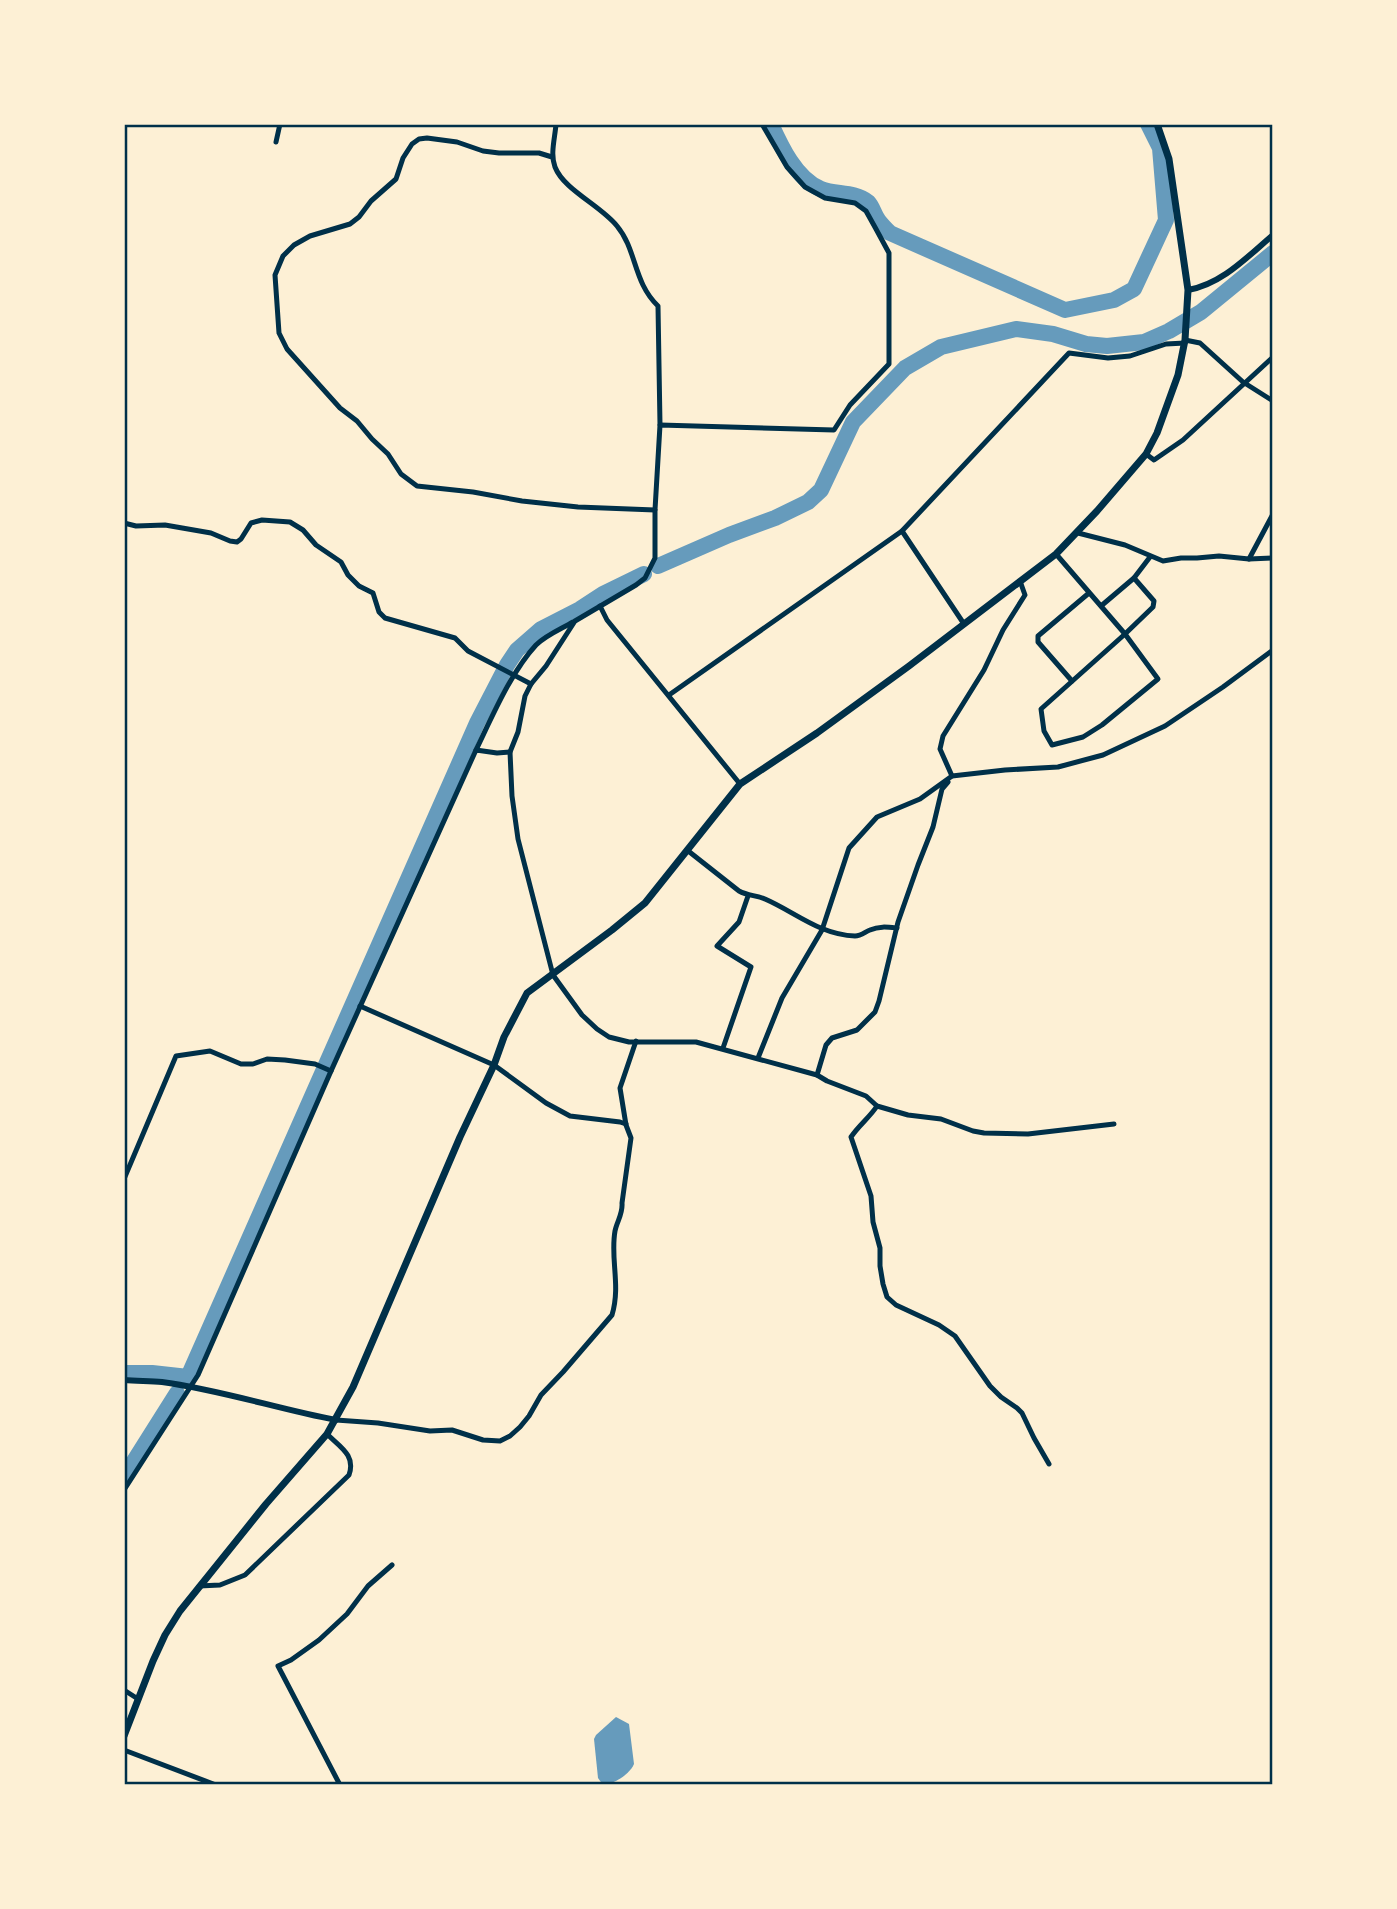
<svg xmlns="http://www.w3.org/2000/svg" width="1397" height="1909" font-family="Overpass,sans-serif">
<rect width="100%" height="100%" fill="#fdf0d5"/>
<path fill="#669bbc" d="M616 1717 629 1724 634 1764C630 1774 614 1784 603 1785L598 1778 594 1739 596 1735Z"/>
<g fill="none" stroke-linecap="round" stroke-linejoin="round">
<g stroke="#669bbc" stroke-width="16">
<path d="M771 124C781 146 796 179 821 189 836 195 854 191 868 202 873 207 874 215 879 221 882 225 886 229 890 233L1065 310 1114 300 1134 289 1166 220 1160 148 1148 124"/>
<path d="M658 566 729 535 775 518 808 502 821 490 853 422 905 368 941 347 1016 329 1053 334 1086 344 1107 346 1144 342 1169 331 1201 312 1273 253"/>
<path d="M124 1373H152L188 1377 477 723 507 665 517 650 541 629 580 609 603 594 644 574"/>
<path d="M124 1477 177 1393"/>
</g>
<g stroke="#003049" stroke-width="5">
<path d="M556 124C555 138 550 154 555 167 564 190 600 205 617 226 637 250 633 282 658 306L660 425"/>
<path d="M762 124 787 167 805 187 825 198 855 203 866 211 876 229 889 253V364L850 405 834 430 660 425 655 510V558L645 578 636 585 575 621 546 666 531 684 525 696 518 732 510 752 512 796 518 839 553 975 582 1015 597 1029 609 1037 629 1042H696L817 1075 827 1081 866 1096 877 1106 908 1115 941 1119 973 1131 984 1133 1028 1134 1114 1124"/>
<path d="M276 142 280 124"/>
<path d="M552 157 539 153H499L483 151 457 142 427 138 419 139 412 144 403 158 396 179 371 201 359 217 350 224 310 236 294 245 283 256 275 275 279 333 287 349 340 408 357 421 372 439 388 454 401 474 417 486 473 492 522 501 578 507 655 510"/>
<path d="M1185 340 1200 343 1243 382 1273 401"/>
<path d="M1146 454 1154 460 1183 440 1273 357"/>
<path d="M124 523 136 526 165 525 211 533 230 541 237 542 241 539 251 523 262 520 290 522 303 530 316 545 341 562 348 575 359 586 373 593 379 612 385 618 455 638 468 651 531 684"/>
<path d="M902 531 964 624"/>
<path d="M1078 533 1125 545 1163 561 1181 558H1197L1219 556 1249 559 1273 558"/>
<path d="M1056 554 1125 634 1153 607 1154 601 1134 578"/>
<path d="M1249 559 1273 514"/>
<path d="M600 606 607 620 740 784"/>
<path d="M1101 606 1134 578 1150 557"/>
<path d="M1125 634 1158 679 1102 725 1083 737 1052 745 1044 731 1041 709Z"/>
<path d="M1072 681 1038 642V636L1089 593"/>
<path d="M669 695 902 531 1069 353 1108 358 1130 356 1166 344 1185 343"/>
<path d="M476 750C492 717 511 672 536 645 546 635 561 629 573 622"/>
<path d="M952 776 940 749 943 736 984 670 1003 630 1025 595 1020 581"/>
<path d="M687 850 739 891C748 896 756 895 765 899 795 912 820 935 855 936 861 936 865 932 870 930 879 926 887 927 897 928"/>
<path d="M360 1006 494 1065 546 1103 570 1116 620 1122 626 1124"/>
<path d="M723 1048 751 967 717 946 739 922 748 896"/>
<path d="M758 1058 782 998 822 930 849 848 877 817 920 799 952 776 1005 770 1058 767 1103 755 1165 726 1223 687 1273 650"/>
<path d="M817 1075 826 1045 832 1038 857 1030 875 1012 879 1001 898 922 918 865 933 827 942 789 948 782"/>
<path d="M877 1106C870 1117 859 1125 851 1137L871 1196 873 1222 880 1248V1266L883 1284 887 1297 896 1305 939 1325 955 1336 990 1386 1001 1397 1017 1408 1022 1413 1034 1438 1049 1464"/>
<path d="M124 1179 176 1056 210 1051 241 1064H253L267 1059 285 1060 315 1064 331 1071"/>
<path d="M336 1420 378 1423 430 1431 452 1430 483 1440 500 1441 510 1436 520 1427 529 1416 541 1395 563 1372 612 1315C621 1285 610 1259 615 1231 617 1221 623 1214 622 1203L631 1138 626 1125 620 1088 636 1041"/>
<path d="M124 1490 198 1375 331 1071 476 750 497 753 510 752"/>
<path d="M199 1586 220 1585 245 1575 349 1475C356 1455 340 1447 327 1434"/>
<path d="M124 1690 138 1699"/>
<path d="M124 1750 216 1785"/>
<path d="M340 1785 278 1666 291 1660 319 1640 347 1614 368 1586 392 1565"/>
</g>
<g stroke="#003049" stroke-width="6">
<path d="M1188 290C1222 284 1247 257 1273 235"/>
<path d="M124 1380C137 1381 150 1381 162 1382 221 1390 278 1409 336 1420"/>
</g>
<path stroke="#003049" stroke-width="7" d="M124 1736 153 1661 165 1635 180 1611 266 1504 327 1434 353 1387 460 1137 494 1065 504 1037 527 993 612 930 645 903 740 784 817 733 909 666 1056 554 1097 511 1146 454 1157 433 1178 375 1185 340 1188 290 1169 159 1157 124"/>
</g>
<rect width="1397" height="1909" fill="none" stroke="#fdf0d5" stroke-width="252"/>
<rect x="126" y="126" width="1145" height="1657" fill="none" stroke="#003049" stroke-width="2.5"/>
</svg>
